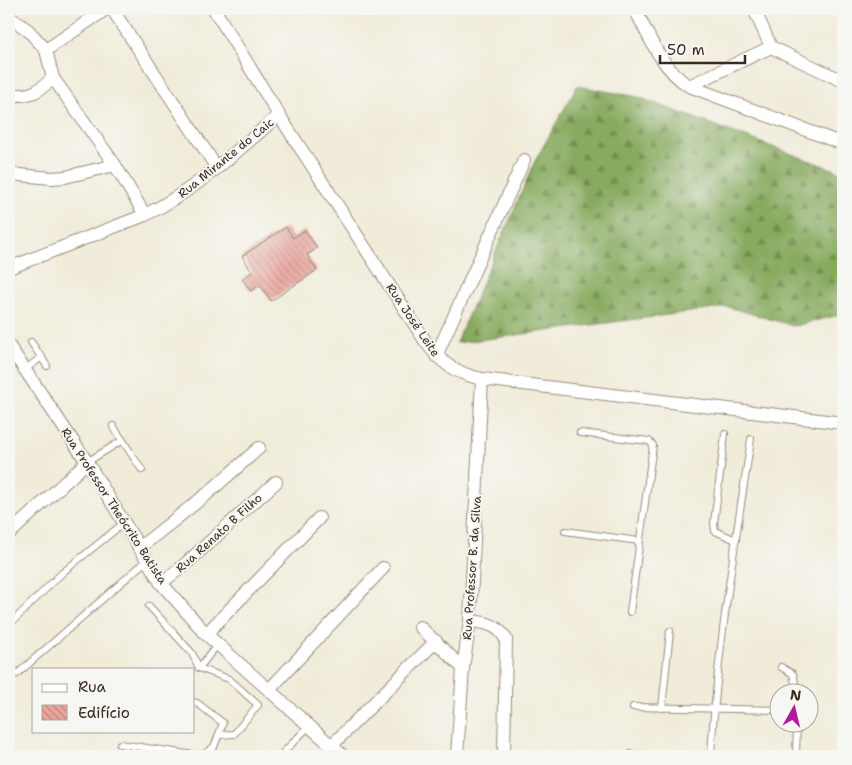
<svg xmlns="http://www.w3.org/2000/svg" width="852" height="765" font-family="'Shantell Sans',sans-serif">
<defs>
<pattern id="forest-firs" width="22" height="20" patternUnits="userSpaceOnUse" patternTransform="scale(1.25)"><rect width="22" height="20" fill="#87aa5e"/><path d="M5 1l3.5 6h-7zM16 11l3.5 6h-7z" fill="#708b4d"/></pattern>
<pattern id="building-back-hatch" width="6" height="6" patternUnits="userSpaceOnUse" patternTransform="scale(1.25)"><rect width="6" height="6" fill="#e9a49b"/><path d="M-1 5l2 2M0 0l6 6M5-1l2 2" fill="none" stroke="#be867e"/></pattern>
</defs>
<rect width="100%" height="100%" fill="#f6f6f2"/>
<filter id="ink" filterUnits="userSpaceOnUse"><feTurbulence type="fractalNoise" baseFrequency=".02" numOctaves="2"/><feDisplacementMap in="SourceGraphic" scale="10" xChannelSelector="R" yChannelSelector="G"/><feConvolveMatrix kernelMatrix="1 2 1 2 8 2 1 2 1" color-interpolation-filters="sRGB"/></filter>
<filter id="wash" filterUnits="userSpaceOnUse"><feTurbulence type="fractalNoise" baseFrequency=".0096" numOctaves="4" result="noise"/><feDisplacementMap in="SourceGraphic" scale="20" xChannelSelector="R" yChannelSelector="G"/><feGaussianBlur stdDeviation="1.12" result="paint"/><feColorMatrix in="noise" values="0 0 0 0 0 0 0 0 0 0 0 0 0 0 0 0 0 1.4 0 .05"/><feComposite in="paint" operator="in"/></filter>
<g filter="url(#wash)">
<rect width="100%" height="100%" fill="#f1ecda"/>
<path fill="url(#forest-firs)" stroke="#616a3e" d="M577 86 638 97 843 173V314L794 326 728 307 456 343 535 161Z"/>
<g id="blocks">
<path fill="url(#building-back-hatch)" d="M286 227 293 238 305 230 317 248 307 255 317 270 271 301 260 285 251 291 242 279 252 272 242 256Z"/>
</g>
</g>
<g filter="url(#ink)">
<use href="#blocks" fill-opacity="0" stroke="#968b7c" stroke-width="1"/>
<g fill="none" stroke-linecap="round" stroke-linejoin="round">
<g stroke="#968b7c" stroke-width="8">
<g id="lane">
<path d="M31 342 47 366"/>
<path d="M24 370 42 357"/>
<path d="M113 426 142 470"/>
<path d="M580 433 649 441 653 445 630 612"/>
<path d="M725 434 714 523 715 531 736 540"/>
<path d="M87 462 123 440"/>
<path d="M565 531 639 541"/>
<path d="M149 606 192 653 199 668 229 679 258 705 234 734 219 735"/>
<path d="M9 625 62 573 125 522"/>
<path d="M781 667 793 674 797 692"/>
<path d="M199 668 218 644"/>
<path d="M17 674 146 561"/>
<path d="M633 707 780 710"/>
<path d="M662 708 670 631"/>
<path d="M120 744 201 756 214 747 223 723 197 703 194 702"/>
<path d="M631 754 661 756"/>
<path d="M280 756 309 726"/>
<path d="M711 756C717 650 735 545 751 439"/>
<path d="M796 756 797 722"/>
</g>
</g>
<g stroke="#968b7c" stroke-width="14">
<g id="street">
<path d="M112 9 217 168"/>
<path d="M214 9 279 115 426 342C442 364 455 373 482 379L843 423"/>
<path d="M635 9C649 37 662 69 689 86L843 144"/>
<path d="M754 9 771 47 843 81"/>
<path d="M9 17 28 30 46 50 53 78 115 165 145 215"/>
<path d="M46 50 106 9"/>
<path d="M689 86 771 47"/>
<path d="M9 95C31 96 37 93 53 78"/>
<path d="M9 174 52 178 65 177 115 165"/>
<path d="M9 268 145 215C196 190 237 151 279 115"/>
<path d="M9 346 87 462 161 583 206 634 343 756"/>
<path d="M436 356 524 160"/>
<path d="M9 534 87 462"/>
<path d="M139 548 207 494 259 448"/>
<path d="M161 583 182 567 276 482"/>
<path d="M470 621C487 623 497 624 506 639L504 756"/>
<path d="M420 627 463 668"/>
<path d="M206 634 319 518"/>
<path d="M269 690 383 568"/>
<path d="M331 746 436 641"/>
<path d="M457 756 463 668 470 621 482 379"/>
</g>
</g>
<use href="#lane" stroke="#fff" stroke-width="6"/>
<use href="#street" stroke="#fff" stroke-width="12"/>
</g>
</g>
<g text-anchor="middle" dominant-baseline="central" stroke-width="4" stroke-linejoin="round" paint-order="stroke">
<g font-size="12" fill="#3b2a1e" stroke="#f6f6f2">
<text transform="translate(226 158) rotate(-39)">Rua Mirante do Caic</text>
<text transform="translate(413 320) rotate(56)">Rua José Leite</text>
<text transform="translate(114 506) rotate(57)">Rua Professor Theócrito Batista</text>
<text transform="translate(219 533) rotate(-42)">Rua Renato B Filho</text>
<text transform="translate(472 568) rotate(-86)">Rua Professor B. da Silva</text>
</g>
</g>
<rect width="852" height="765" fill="none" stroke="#f6f6f2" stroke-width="30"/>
<rect x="32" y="668" width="162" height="65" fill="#f6f6f2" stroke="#aba49d"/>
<rect x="42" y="684" width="25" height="8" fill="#ffffff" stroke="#aba49d"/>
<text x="78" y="692" font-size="15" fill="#3b2a1e">Rua</text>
<rect x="42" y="705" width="25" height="15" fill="url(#building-back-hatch)" stroke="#aba49d"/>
<text x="78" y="718" font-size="15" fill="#3b2a1e">Edifício</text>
<g transform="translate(794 708) rotate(8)"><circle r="24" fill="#f6f6f2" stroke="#aba49d"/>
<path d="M0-4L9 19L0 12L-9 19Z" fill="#b5179e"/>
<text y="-8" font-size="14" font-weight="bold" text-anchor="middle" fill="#3b2a1e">N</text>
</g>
<path d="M660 55v8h85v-8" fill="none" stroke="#3b2a1e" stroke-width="2.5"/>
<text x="667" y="55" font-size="15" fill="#3b2a1e" stroke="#f6f6f2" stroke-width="4" paint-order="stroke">50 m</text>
</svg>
